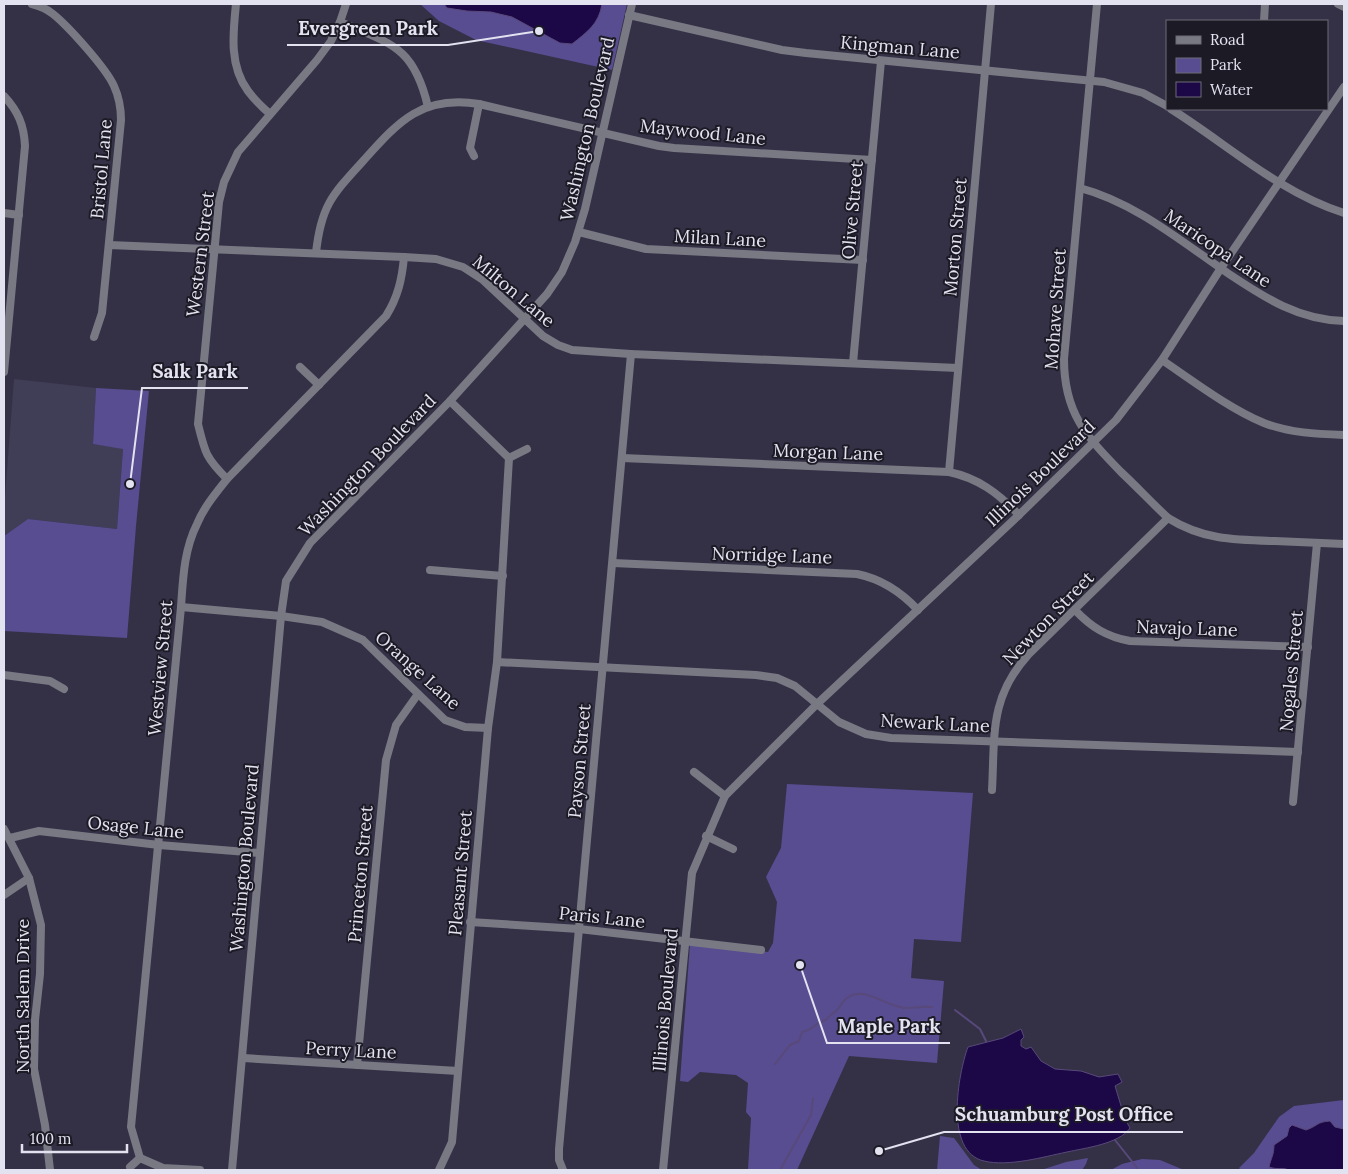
<svg xmlns="http://www.w3.org/2000/svg" width="1348" height="1174" font-family="Lora,serif">
<rect width="100%" height="100%" fill="#343147"/>
<path fill="#403d57" d="M14 379 96 388 93 444 123 448 117 529 28 519 4 536V510Z"/>
<g fill="#584d90">
<path d="M420 4H627L612 70 476 40 439 21Z"/>
<path d="M96 388 149 391 136 526 127 638 4 631V536L28 519 117 529 123 449 93 444Z"/>
<path d="M787 784 973 793 961 942 914 939 911 978 944 981 937 1063 849 1056 797 1170H748L751 1118 746 1112 748 1083 736 1075 700 1072 688 1082 680 1081 690 944 768 952 773 943 777 902 766 877 781 848Z"/>
<path d="M1344 1100V1170H1241L1239 1168 1254 1153 1279 1117 1294 1106Z"/>
<path d="M940 1136 954 1138 974 1165 982 1170H937Z"/>
<path d="M1088 1158 1086 1164 1082 1170H1041L1066 1162Z"/>
<path d="M1142 1159 1160 1160 1184 1170H1111L1122 1164Z"/>
</g>
<g fill="#1c0747" stroke="#58497a">
<path d="M444 4H602C599 24 587 32 572 44L560 43 512 17 491 12 467 11 447 8Z"/>
<path d="M1021 1029 1024 1037 1021 1040V1046L1026 1049 1031 1047 1041 1061 1055 1069 1081 1071 1099 1077 1118 1074 1122 1082 1115 1086 1125 1119 1130 1128C1119 1144 1085 1148 1067 1152 1043 1157 1008 1167 984 1161 944 1152 958 1074 968 1047L1003 1038Z"/>
<path d="M1330 1121 1335 1127 1344 1129V1170H1289C1282 1167 1277 1170 1269 1167 1271 1158 1274 1155 1274 1145L1287 1136 1289 1128 1292 1125 1306 1130C1318 1126 1316 1122 1330 1121Z"/>
</g>
<g fill="none" stroke-linecap="round" stroke-linejoin="round">
<g stroke="#58497a" stroke-width="2">
<path d="M955 1010 980 1029 986 1041"/>
<path d="M775 1064 790 1045 799 1041 802 1032C812 1031 816 1022 826 1020 829 1015 833 1014 837 1010 841 1006 842 1001 847 998 865 985 884 1006 905 1008 913 1008 923 1006 932 1007"/>
<path d="M1115 1140 1138 1169"/>
<path d="M780 1170 811 1115 813 1099"/>
</g>
<g stroke="#797984" stroke-width="8">
<path d="M32 4C40 6 47 9 53 14 68 26 106 68 114 86 119 97 121 108 121 120L102 313 94 337"/>
<path d="M236 4C233 33 229 66 248 91 254 99 262 107 270 114"/>
<path d="M1097 4 1064 359C1064 413 1086 436 1121 472 1137 487 1152 503 1168 518 1203 540 1235 540 1275 541 1298 542 1321 543 1344 544"/>
<path d="M1338 4 1344 7"/>
<path d="M629 15 782 50 806 53 1104 82 1143 93 1167 106"/>
<path d="M1264 21 1265 4"/>
<path d="M340 22C392 44 414 47 428 107"/>
<path d="M4 96C18 111 24 125 25 146L4 372"/>
<path d="M1171 109C1227 144 1280 193 1344 213"/>
<path d="M474 156 470 148 479 104"/>
<path d="M1080 188C1136 203 1182 242 1229 274 1265 298 1299 320 1344 321"/>
<path d="M4 213 19 215"/>
<path d="M579 232 646 249 863 260"/>
<path d="M109 245 404 257 436 259 463 267 483 280 543 336 558 345 572 350 631 354 958 368"/>
<path d="M316 253C321 205 333 194 364 160 399 121 422 95 479 104L659 146 674 148 872 160"/>
<path d="M1162 360C1193 381 1230 409 1264 423 1290 433 1317 434 1344 435"/>
<path d="M853 363 881 61"/>
<path d="M300 367 319 385"/>
<path d="M509 458 527 449"/>
<path d="M622 458 949 472C978 478 998 493 1019 515"/>
<path d="M949 472 991 4"/>
<path d="M227 479C206 458 205 453 198 424L219 202 224 182 238 152 317 60 331 41 340 22 346 4"/>
<path d="M613 563 857 574C882 579 901 592 918 610"/>
<path d="M430 570 503 576"/>
<path d="M181 607 281 616 322 622 363 640 445 720 465 727 488 728"/>
<path d="M1075 610C1091 627 1107 637 1130 641L1308 647"/>
<path d="M497 662 756 675 777 678 795 686 839 722 866 734 891 738 1298 752"/>
<path d="M4 675 50 681 64 689"/>
<path d="M694 772 725 796"/>
<path d="M992 790C995 736 989 698 1028 655L1168 518"/>
<path d="M1293 802 1317 543"/>
<path d="M4 829 29 878 41 925 40 974 35 1020 34 1069 45 1125 50 1170"/>
<path d="M706 836 733 849"/>
<path d="M10 838 39 831 159 845 259 853"/>
<path d="M4 895 29 878"/>
<path d="M470 922 579 929 761 950"/>
<path d="M243 1058 458 1071"/>
<path d="M357 1065 386 760 396 725 418 694"/>
<path d="M140 1158 163 1168 200 1170"/>
<path d="M130 1167 140 1158 131 1127 181 607C183 578 184 550 197 524 204 507 216 493 227 479L386 316C398 297 402 279 404 257"/>
<path d="M232 1170 281 616 286 581 310 543 450 401 547 294 562 272 575 242 585 209 632 4"/>
<path d="M439 1170 452 1142 488 728 497 662 509 458 450 401"/>
<path d="M563 1170 559 1160V1149L631 354"/>
<path d="M663 1170 692 873 725 796 817 704 1019 515 1116 420 1162 360 1221 268 1344 87"/>
</g>
</g>
<g text-anchor="middle" dominant-baseline="central" stroke-width="4" stroke-linejoin="round" paint-order="stroke">
<g font-size="18" fill="#e3e2f0" stroke="#1c1b25">
<text transform="translate(900 47) rotate(5)">Kingman Lane</text>
<text transform="translate(587 129) rotate(-77)">Washington Boulevard</text>
<text transform="translate(703 132) rotate(6)">Maywood Lane</text>
<text transform="translate(101 169) rotate(-85)">Bristol Lane</text>
<text transform="translate(852 210) rotate(-85)">Olive Street</text>
<text transform="translate(955 237) rotate(-85)">Morton Street</text>
<text transform="translate(720 238) rotate(3)">Milan Lane</text>
<text transform="translate(1218 248) rotate(34)">Maricopa Lane</text>
<text transform="translate(200 254) rotate(-83)">Western Street</text>
<text transform="translate(514 291) rotate(40)">Milton Lane</text>
<text transform="translate(1055 309) rotate(-86)">Mohave Street</text>
<text transform="translate(828 452) rotate(2)">Morgan Lane</text>
<text transform="translate(367 465) rotate(-46)">Washington Boulevard</text>
<text transform="translate(1040 473) rotate(-44)">Illinois Boulevard</text>
<text transform="translate(772 555) rotate(2)">Norridge Lane</text>
<text transform="translate(1048 618) rotate(-46)">Newton Street</text>
<text transform="translate(1187 628) rotate(2)">Navajo Lane</text>
<text transform="translate(160 668) rotate(-85)">Westview Street</text>
<text transform="translate(418 670) rotate(42)">Orange Lane</text>
<text transform="translate(1291 671) rotate(-85)">Nogales Street</text>
<text transform="translate(935 723) rotate(3)">Newark Lane</text>
<text transform="translate(579 761) rotate(-85)">Payson Street</text>
<text transform="translate(136 827) rotate(6)">Osage Lane</text>
<text transform="translate(244 858) rotate(-85)">Washington Boulevard</text>
<text transform="translate(460 873) rotate(-85)">Pleasant Street</text>
<text transform="translate(360 874) rotate(-85)">Princeton Street</text>
<text transform="translate(602 917) rotate(6)">Paris Lane</text>
<text transform="translate(22 996) rotate(-90)">North Salem Drive</text>
<text transform="translate(665 1000) rotate(-85)">Illinois Boulevard</text>
<text transform="translate(351 1050) rotate(3)">Perry Lane</text>
</g>
</g>
<path fill="none" stroke="#e3e2f0" stroke-width="2" d="M539 31L448 45H287M130 484L142 388H248M800 965L827 1043H950M879 1151L944 1132H1183"/>
<g fill="#e3e2f0" stroke="#1c1b25" stroke-width="2">
<circle cx="539" cy="31" r="5"/>
<circle cx="130" cy="484" r="5"/>
<circle cx="800" cy="965" r="5"/>
<circle cx="879" cy="1151" r="5"/>
</g>
<g font-size="19" text-anchor="middle" font-weight="bold" fill="#e3e2f0" stroke="#1c1b25" stroke-width="4" stroke-linejoin="round" paint-order="stroke">
<text x="368" y="35">Evergreen Park</text>
<text x="195" y="378">Salk Park</text>
<text x="889" y="1033">Maple Park</text>
<text x="1064" y="1121">Schuamburg Post Office</text>
</g>
<rect width="1348" height="1174" fill="none" stroke="#e3e2f0" stroke-width="10"/>
<rect x="1166" y="20" width="162" height="90" fill="#1c1b25" stroke="#6c6b76"/>
<rect x="1176" y="36" width="25" height="8" fill="#797984" stroke="#6c6b76"/>
<text x="1210" y="45" font-size="15" fill="#e3e2f0">Road</text>
<rect x="1176" y="58" width="25" height="15" fill="#584d90" stroke="#6c6b76"/>
<text x="1210" y="70" font-size="15" fill="#e3e2f0">Park</text>
<rect x="1176" y="82" width="25" height="15" fill="#1c0747" stroke="#6c6b76"/>
<text x="1210" y="95" font-size="15" fill="#e3e2f0">Water</text>
<path d="M22 1144v8h105v-8" fill="none" stroke="#e3e2f0" stroke-width="2.5"/>
<text x="30" y="1144" font-size="15" fill="#e3e2f0" stroke="#1c1b25" stroke-width="4" paint-order="stroke">100 m</text>
</svg>
